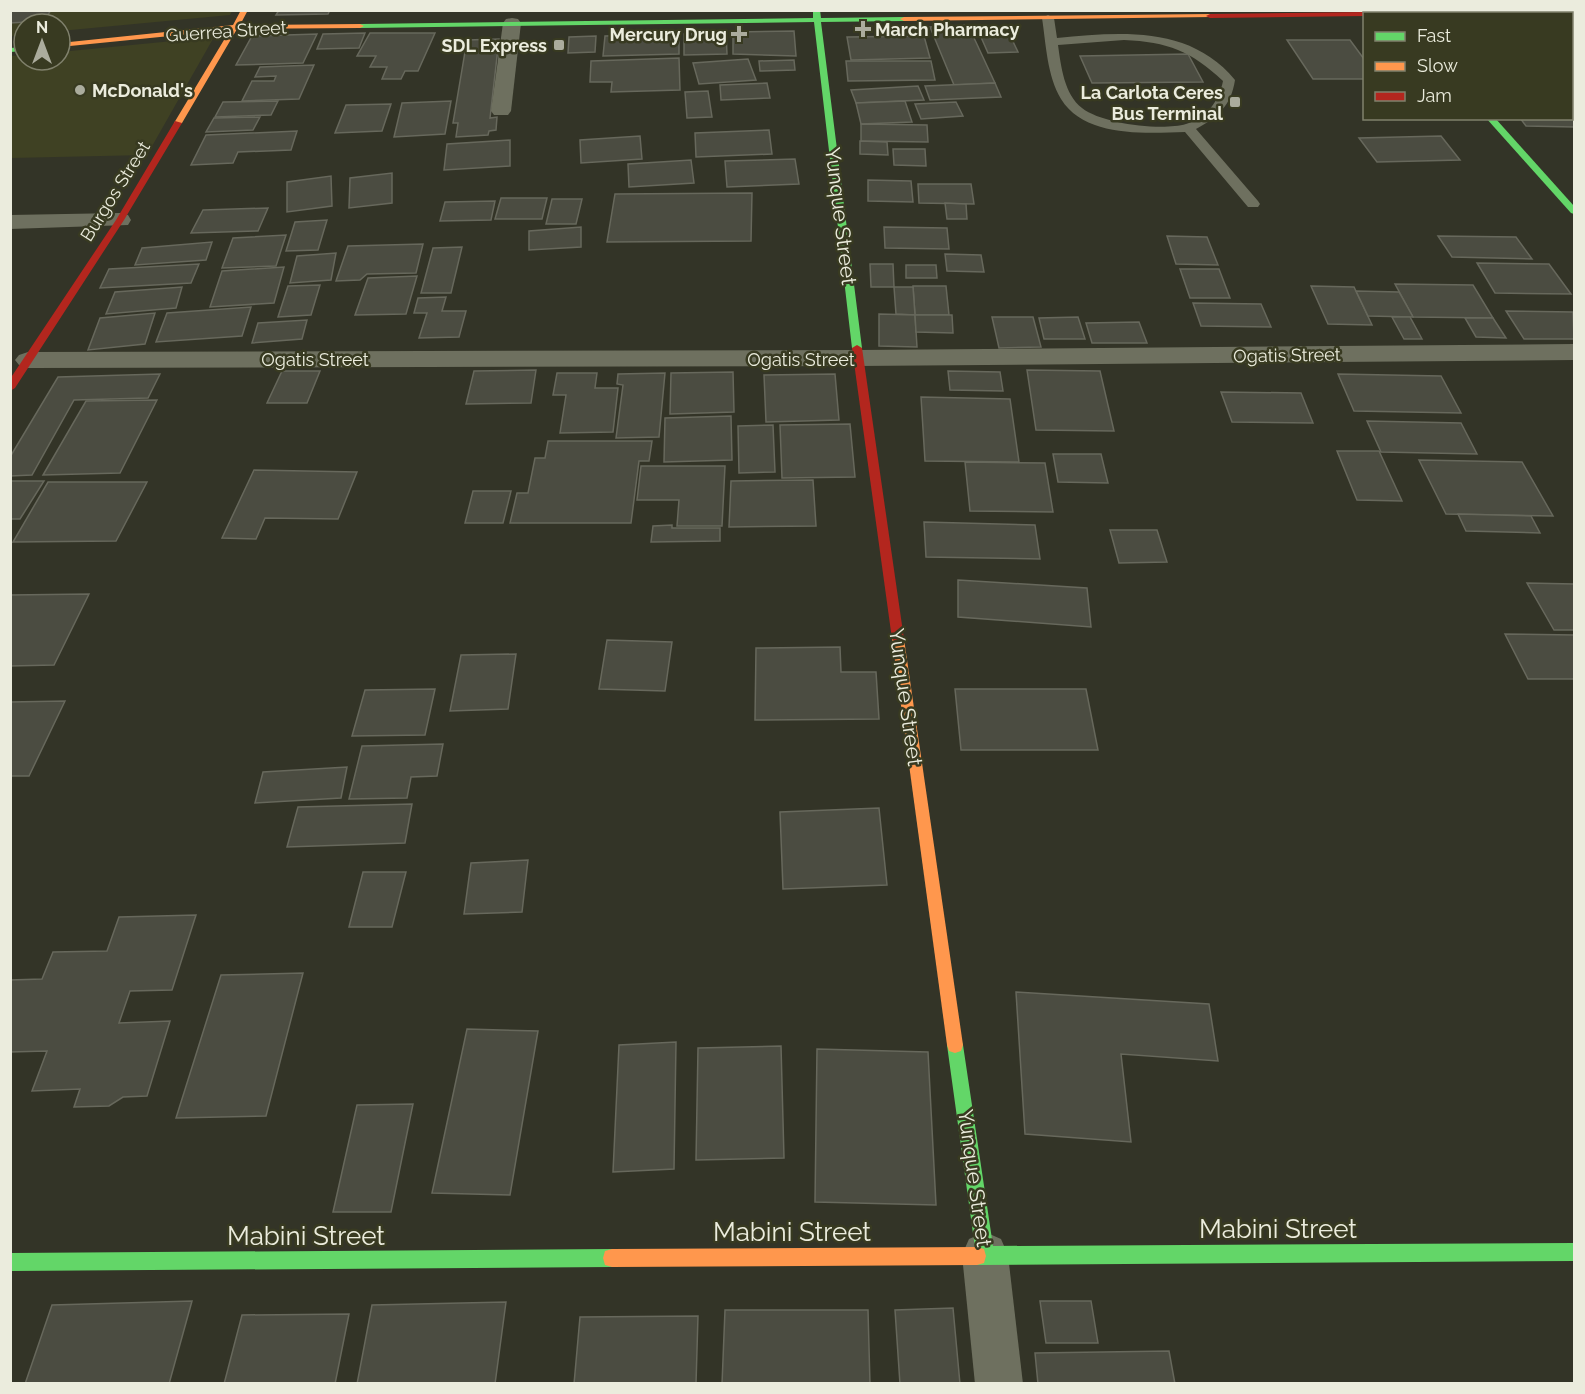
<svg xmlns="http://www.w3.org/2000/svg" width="1585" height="1394" font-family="Raleway,sans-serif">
<rect width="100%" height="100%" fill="#333427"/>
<g fill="#3f4123">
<path d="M10 11H232L230 15 60 31V24H24V35L11 36Z"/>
<path d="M214 37 147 155 11 158V56L24 55V60H60V52Z"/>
</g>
<g fill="#4b4c41" stroke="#67685c" stroke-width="1.5">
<path d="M10 10H51L44 21 10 23Z"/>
<path d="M279 10H330L328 14 276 15Z"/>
<path d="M968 25 995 83 954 85 930 27Z"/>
<path d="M1006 27 1018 52 988 53 977 28Z"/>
<path d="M794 31 796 56 733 54V32Z"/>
<path d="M365 33 359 48 317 49 323 34Z"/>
<path d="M370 33H435L418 71H405L401 79H382L387 67H370L376 56H357Z"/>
<path d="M726 33 727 54 684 55V34Z"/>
<path d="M317 34 303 63 236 65 252 36Z"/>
<path d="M679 34V54L603 56 605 36Z"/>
<path d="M596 36 595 52 568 53 569 37Z"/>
<path d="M924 36 930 58 851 60 847 37Z"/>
<path d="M499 39 490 118 497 117 496 130 489 131 488 135 456 137 458 123H453L467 40Z"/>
<path d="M1287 40H1350L1364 59V79H1313Z"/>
<path d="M1188 54 1203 82 1092 83 1080 56Z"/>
<path d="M679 58 680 90 611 92 612 82H590L591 61Z"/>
<path d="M748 59 756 80 699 84 693 63Z"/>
<path d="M794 60 795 70 760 71 759 61Z"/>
<path d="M846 61H931L935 80 848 81Z"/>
<path d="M314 65 299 99 242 101 252 81H274L276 76 255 77 260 67Z"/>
<path d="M767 83 770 98 721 100 720 85Z"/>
<path d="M995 83 1001 97 930 100 925 86Z"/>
<path d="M918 86 924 100 856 103 851 90Z"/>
<path d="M708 91 712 117 687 118 685 92Z"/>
<path d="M278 101 271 115 215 117 223 102Z"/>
<path d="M451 101 445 134 394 137 402 103Z"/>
<path d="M905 101 912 122 861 124 856 103Z"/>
<path d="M956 102 963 116 921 119 915 104Z"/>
<path d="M391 104 382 131 335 133 346 105Z"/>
<path d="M1572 115H1574V127L1526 126 1520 118H1572Z"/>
<path d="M260 117 253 130 206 132 214 118Z"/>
<path d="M861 124 927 125 928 142 861 141Z"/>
<path d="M769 130 772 154 696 157 695 133Z"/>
<path d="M297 131 291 150 238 152 233 163 191 165 206 135Z"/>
<path d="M640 136 642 159 581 163 580 140Z"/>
<path d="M1441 136 1460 160 1377 162 1359 138Z"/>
<path d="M510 140V166L444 170 447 144Z"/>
<path d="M860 141 887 142 888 155 860 154Z"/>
<path d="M893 149H925L926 166 894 165Z"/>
<path d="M795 159 799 184 727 187 725 161Z"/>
<path d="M691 160 694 183 629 187 628 164Z"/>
<path d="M392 173V203L349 208 350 178Z"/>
<path d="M331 176 332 206 287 212V182Z"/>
<path d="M868 180 911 181 913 202 868 201Z"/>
<path d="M918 184H971L974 204 919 203Z"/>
<path d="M752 193 751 241 607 242 615 194Z"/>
<path d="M501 198H547L542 219H495Z"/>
<path d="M552 199H582L576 224H546Z"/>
<path d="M495 201 491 220 440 221 445 202Z"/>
<path d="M945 203 966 204 967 219H947Z"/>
<path d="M268 208 258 231 191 233 203 210Z"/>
<path d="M327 220 318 250 286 251 295 222Z"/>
<path d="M581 227V247L529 250V231Z"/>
<path d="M884 227 947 228 949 249 885 248Z"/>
<path d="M286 235 276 266 222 268 233 238Z"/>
<path d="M1167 236 1207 237 1218 265 1176 264Z"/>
<path d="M1438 236 1516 237 1532 259 1452 257Z"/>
<path d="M212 242 206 260 135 265 142 248Z"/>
<path d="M423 244 416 273 367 274 360 280 336 281 348 246Z"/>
<path d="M462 247 451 293H421L433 248Z"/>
<path d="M336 253 331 280 290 283 297 256Z"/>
<path d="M945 254 981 255 984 272 947 271Z"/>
<path d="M1477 263 1549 264 1571 294 1495 293Z"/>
<path d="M199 264 191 283 100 288 109 269Z"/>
<path d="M870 264H893L894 287H871Z"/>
<path d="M906 265H936L937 278H906Z"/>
<path d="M284 267 274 303 210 307 222 271Z"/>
<path d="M1180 269H1219L1230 298H1190Z"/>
<path d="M417 276 406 314 355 315 368 278Z"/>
<path d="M1395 284 1473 285 1493 318 1413 317Z"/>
<path d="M320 285 311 315 278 317 288 286Z"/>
<path d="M913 286H946L949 315H915Z"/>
<path d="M1311 286 1354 287 1372 325 1328 324Z"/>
<path d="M182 287 176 308 106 314 115 292Z"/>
<path d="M894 287H913L915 315 896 314Z"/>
<path d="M1356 291 1399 292 1413 317 1368 316Z"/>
<path d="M446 297 442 311H466L459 337 419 338 427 313H414L418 298Z"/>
<path d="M1193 303 1261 304 1271 327 1201 326Z"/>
<path d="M251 307 242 336 156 342 167 313Z"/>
<path d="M1506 311 1573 312 1574 339H1524Z"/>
<path d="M155 313 145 344 88 350 100 318Z"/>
<path d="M879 314 915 315 917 347 879 346Z"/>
<path d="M915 315H952L953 333 916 332Z"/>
<path d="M992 317H1033L1041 347 999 348Z"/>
<path d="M1078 317 1085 339H1044L1039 318Z"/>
<path d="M1392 317H1410L1422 339H1404Z"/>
<path d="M1465 318H1493L1506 338 1476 337Z"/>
<path d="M307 320 302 339 252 343 258 323Z"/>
<path d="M1139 322 1147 343H1092L1086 323Z"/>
<path d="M536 370 531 403 466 404 474 371Z"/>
<path d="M1027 370 1100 371 1114 431 1036 430Z"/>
<path d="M282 371H320L307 403H267Z"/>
<path d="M948 371 1000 372 1003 391 950 390Z"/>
<path d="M733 372 734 412 670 414 671 373Z"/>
<path d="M557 373H597L595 388H618L613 432 560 433 566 395H553Z"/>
<path d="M665 373 659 437 616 438 623 385 617 384 618 374Z"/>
<path d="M160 374 148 398 74 400 32 475 10 476V457L58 377Z"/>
<path d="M835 374 839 420 766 422 764 375Z"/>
<path d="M1338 374 1441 376 1461 413 1354 411Z"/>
<path d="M1221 392 1301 393 1313 423 1232 422Z"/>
<path d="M921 397 1010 399 1019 462 925 461Z"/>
<path d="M157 400 120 473 43 475 86 401Z"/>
<path d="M731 416 732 460 664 462 665 418Z"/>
<path d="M1367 421 1461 423 1477 454 1381 452Z"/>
<path d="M850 424 855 477 782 478 780 425Z"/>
<path d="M773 425 775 472 739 473 738 426Z"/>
<path d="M548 441H652L649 461H639L631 523H510L517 493H528L535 458H545Z"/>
<path d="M1337 451H1379L1402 501 1357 500Z"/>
<path d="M1053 454H1101L1108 483 1058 482Z"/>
<path d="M1419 460 1522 462 1553 516 1446 514Z"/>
<path d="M965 462 1045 463 1053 512 970 511Z"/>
<path d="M641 466H725L722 526H677L679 500H637Z"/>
<path d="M254 470 357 472 338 519 265 518 256 539 222 538Z"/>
<path d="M813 480 816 526 729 527 731 481Z"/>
<path d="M10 481H44L20 519H10Z"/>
<path d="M48 482H147L116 541 13 542Z"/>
<path d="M473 491H511L503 523H465Z"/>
<path d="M1458 514 1531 516 1540 533 1466 531Z"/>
<path d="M924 522 1035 525 1040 559 926 557Z"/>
<path d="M672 525V528H720V541L651 542 653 526Z"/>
<path d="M1110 530H1157L1167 562 1119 563Z"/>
<path d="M958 580 1087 588 1091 627 958 617Z"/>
<path d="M1527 583 1574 584V630H1554Z"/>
<path d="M89 594 54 665 10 666V595Z"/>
<path d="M1505 634 1574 635V679H1528Z"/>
<path d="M607 640 672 642 665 691 599 689Z"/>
<path d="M840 647 841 672H876L879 719 755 720 756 648Z"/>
<path d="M516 654 508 709 450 711 461 655Z"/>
<path d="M435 689 425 735 352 736 365 690Z"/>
<path d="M955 689H1086L1098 750H961Z"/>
<path d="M65 701 29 776H10V702Z"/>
<path d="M443 744 437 776 411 777 407 798 349 799 362 746Z"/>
<path d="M347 767 341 798 255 803 263 772Z"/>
<path d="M412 804 405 843 287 847 298 807Z"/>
<path d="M879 808 887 885 783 889 780 812Z"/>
<path d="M528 860 522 912 464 914 471 863Z"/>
<path d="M363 872H406L392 927H349Z"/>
<path d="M196 915 172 990 130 991 119 1023 170 1021 147 1096 123 1097 109 1106 74 1107 80 1089 32 1091 47 1051 10 1052V980L42 979 53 952 107 951 119 917Z"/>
<path d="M303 973 266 1116 176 1118 221 975Z"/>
<path d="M1016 992 1209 1004 1218 1061 1121 1054 1131 1142 1025 1134Z"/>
<path d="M467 1029 538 1031 510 1195 432 1193Z"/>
<path d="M676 1042 674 1169 613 1172 619 1045Z"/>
<path d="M781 1046 784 1158 696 1160 698 1048Z"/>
<path d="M817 1049 928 1052 936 1205 815 1202Z"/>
<path d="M413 1104 391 1212H333L357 1105Z"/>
<path d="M192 1301 169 1384H25L52 1305Z"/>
<path d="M1040 1301H1091L1098 1343H1046Z"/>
<path d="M506 1302 495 1384H357L372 1305Z"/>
<path d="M953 1308 960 1384H900L895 1310Z"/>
<path d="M725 1310H868L870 1384H722Z"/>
<path d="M349 1314 335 1384H224L242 1315Z"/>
<path d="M698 1316 696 1384H574L580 1317Z"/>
<path d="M1169 1351 1175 1384H1038L1035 1353Z"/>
</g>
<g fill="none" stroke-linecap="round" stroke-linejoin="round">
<path fill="#6e705f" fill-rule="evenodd" d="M1048 15 1054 18 1057 38C1120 32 1190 25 1235 80 1231 106 1218 117 1196 129L1258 201 1260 204 1258 207H1248L1185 132C1145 133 1085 138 1061 99 1047 76 1046 44 1042 18ZM1124 40C1168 42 1191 51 1223 81 1219 101 1207 118 1186 124 1162 131 1102 124 1082 108 1064 94 1061 66 1058 45Z"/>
<g fill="#6e705f" fill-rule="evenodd">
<path d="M1422 10H1574V17H1572V14H1420Z"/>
<path d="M512 18 518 19 521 23 511 111 508 115H494L491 111 503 23 506 19Z"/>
<path d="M120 213 128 215 131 220 128 225 10 229V215Z"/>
<path d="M1574 344V360L858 366 28 368 19 365 15 360 19 355 28 352 858 350Z"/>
<path d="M985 1232 1001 1239 1008 1255 1023 1384H975L962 1255 969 1239Z"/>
</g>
<g fill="#63d668" fill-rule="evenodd">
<path d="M813 10H820L821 18 904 17 908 19 904 21 821 22 862 348 857 351 852 348 814 22 360 28 356 26 360 24 813 18Z"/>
<path d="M24 47V51L10 52V48Z"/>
<path d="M1486 118H1495L1574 206V214L1571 213Z"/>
<path d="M955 1037 961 1039 963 1045 993 1246 1574 1243V1261L977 1265 970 1263 968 1256 970 1249 975 1248 947 1045 949 1039Z"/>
<path d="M612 1249 619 1251 621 1258 619 1265 612 1267 10 1271V1253Z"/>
</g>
<g fill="#ff974d" fill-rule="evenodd">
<path d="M241 10H248L240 25 360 24 364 26 360 28 237 29 182 123 178 125 174 123 230 30 60 47V43L233 25Z"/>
<path d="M1390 10H1397L1399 14H1392Z"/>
<path d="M1210 14 1212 15V17L904 21 900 19 904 17Z"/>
<path d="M898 634 904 639 963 1045 961 1051 955 1053 949 1051 947 1045 892 639Z"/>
<path d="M977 1247 984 1249 986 1256 984 1263 977 1265 612 1267 605 1265 603 1258 605 1251 612 1249Z"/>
</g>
<g fill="#b3261e" fill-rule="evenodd">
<path d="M1364 12 1367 14H1364V16L1210 18 1206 16 1210 14Z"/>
<path d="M175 121 182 123 124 220 15 388 10 391V379L116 220Z"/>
<path d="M857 345 862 348 904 639 898 644 892 639 852 348Z"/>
</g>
</g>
<g fill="#abac9d" stroke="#383a21" stroke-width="2">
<path d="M860 20h6v6h6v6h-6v6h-6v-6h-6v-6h6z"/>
<path d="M736 25h6v6h6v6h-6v6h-6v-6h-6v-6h6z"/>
<rect x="553" y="39" width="12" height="12" rx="3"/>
<circle cx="80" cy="90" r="6"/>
<rect x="1229" y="96" width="12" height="12" rx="3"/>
</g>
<g text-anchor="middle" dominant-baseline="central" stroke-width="5" stroke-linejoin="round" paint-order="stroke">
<g font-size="18" font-weight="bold" fill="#ebecdd" stroke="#383a21" text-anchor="end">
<text x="875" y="29" text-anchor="start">March Pharmacy</text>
<text x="727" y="34">Mercury Drug</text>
<text x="547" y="45">SDL Express</text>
<text x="92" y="90" text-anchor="start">McDonald's</text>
<text x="1223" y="92">La Carlota Ceres<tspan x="1223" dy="21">Bus Terminal</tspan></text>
</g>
<g font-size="18" fill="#ebecdd" stroke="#383a21">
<text transform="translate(226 31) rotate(-4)">Guerrea Street</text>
<text transform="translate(115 191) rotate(-58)">Burgos Street</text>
<text transform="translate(1287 355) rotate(-1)">Ogatis Street</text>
<text x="315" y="359">Ogatis Street</text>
<text x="801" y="359">Ogatis Street</text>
</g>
<g font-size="21" fill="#ebecdd" stroke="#383a21">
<text transform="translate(841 216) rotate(83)">Yunque Street</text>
<text transform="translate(906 697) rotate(82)">Yunque Street</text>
<text transform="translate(975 1178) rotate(82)">Yunque Street</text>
</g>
<g font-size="26" fill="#ebecdd" stroke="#383a21">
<text x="1278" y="1229">Mabini Street</text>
<text x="792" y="1232">Mabini Street</text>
<text x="306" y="1236">Mabini Street</text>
</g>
</g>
<rect width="1585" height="1394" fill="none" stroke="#ebecdd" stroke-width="24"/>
<rect x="1363" y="12" width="210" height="108" fill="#383a21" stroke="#80816c" stroke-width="1.5"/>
<rect x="1375" y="32" width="30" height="9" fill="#63d668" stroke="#80816c" stroke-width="1.5"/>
<text x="1417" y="42" font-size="18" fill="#ebecdd">Fast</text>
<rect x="1375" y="62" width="30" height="9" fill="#ff974d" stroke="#80816c" stroke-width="1.5"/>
<text x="1417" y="72" font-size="18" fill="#ebecdd">Slow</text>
<rect x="1375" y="92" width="30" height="9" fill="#b3261e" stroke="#80816c" stroke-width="1.5"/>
<text x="1417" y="102" font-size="18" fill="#ebecdd">Jam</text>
<g transform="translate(42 42)"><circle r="28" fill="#383a21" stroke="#80816c" stroke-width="1.5"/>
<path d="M0-4.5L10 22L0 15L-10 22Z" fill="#abac9d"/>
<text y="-9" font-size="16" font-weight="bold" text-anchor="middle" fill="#ebecdd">N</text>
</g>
</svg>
